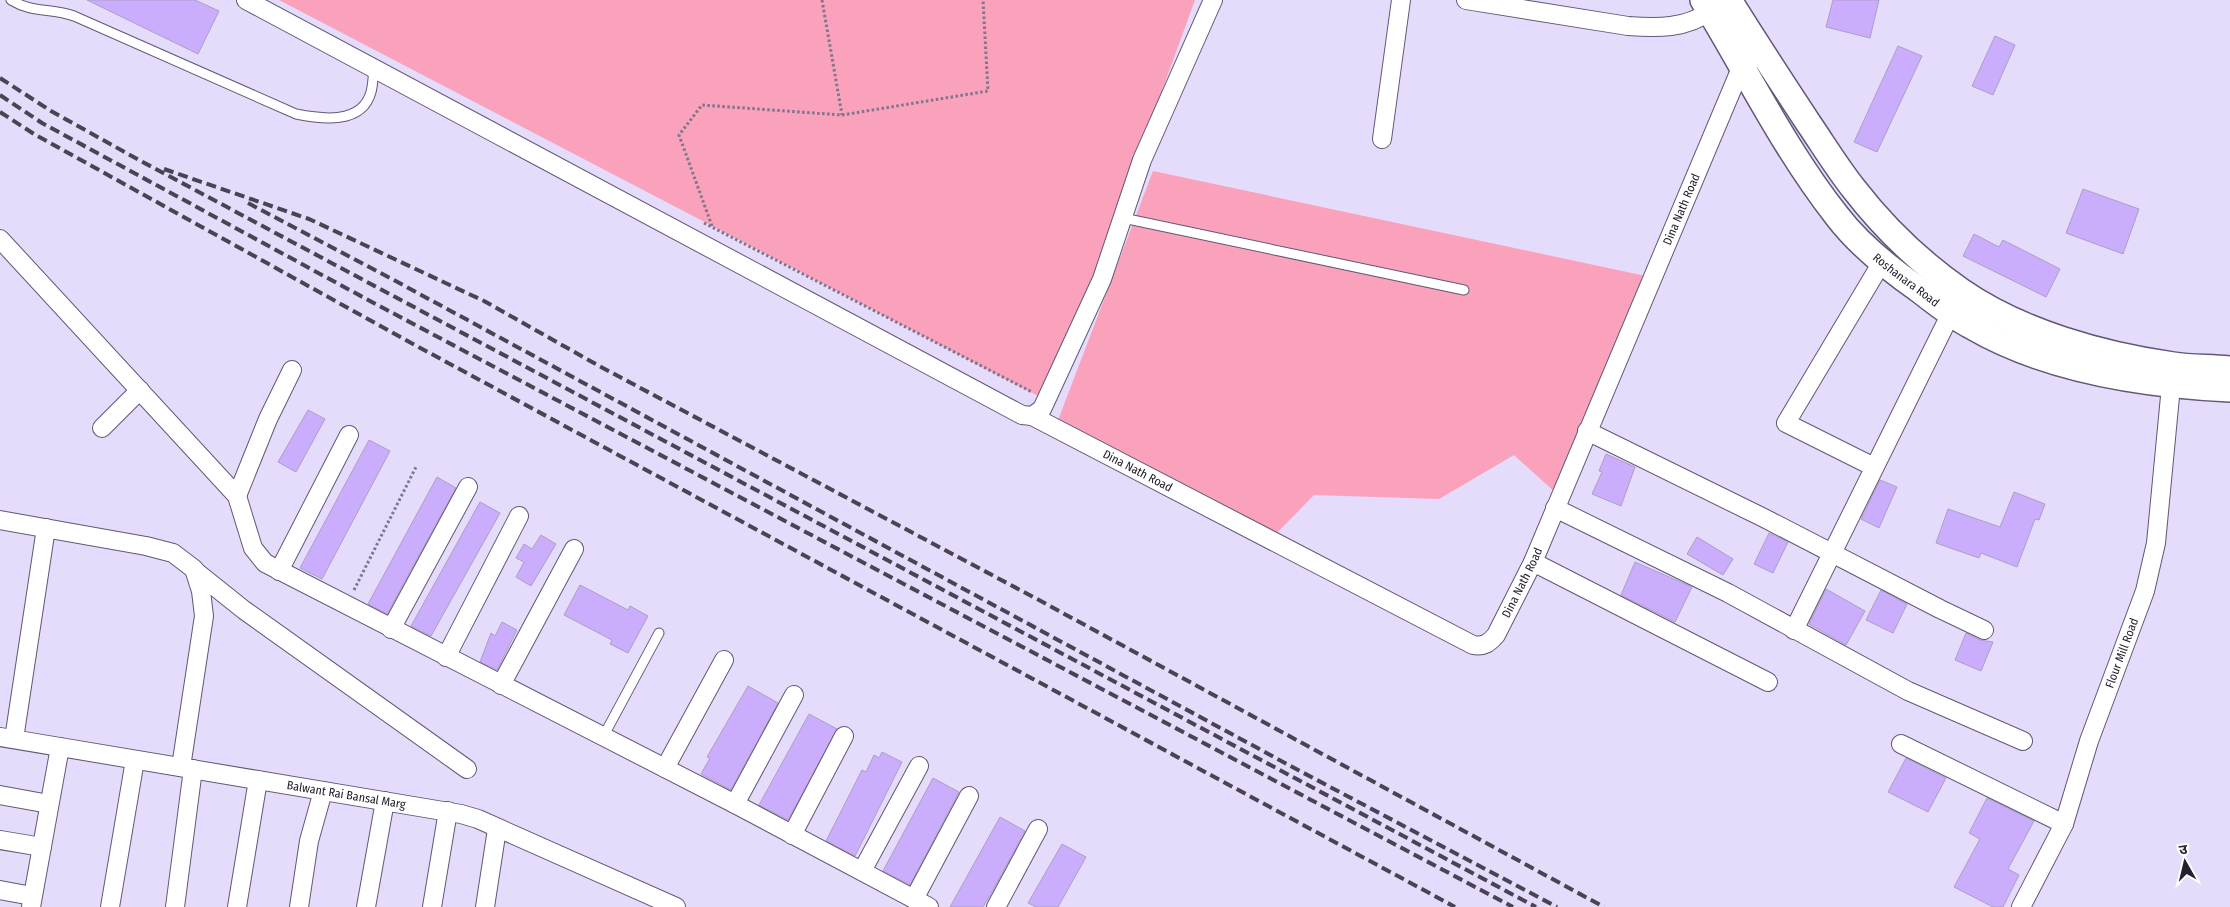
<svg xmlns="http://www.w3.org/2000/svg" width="2230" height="907" font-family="'Fira Sans Condensed','Noto Sans Devanagari',sans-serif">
<rect width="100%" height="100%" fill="#e5dbfa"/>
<g fill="#faa1bb">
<path d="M279 0H1195L1084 304 1040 397Z"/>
<path d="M1153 171 1655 278 1568 504 1514 455 1439 499 1314 495 1273 537 1057 423Z"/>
</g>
<g fill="#cbadfd" stroke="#ac9fc4">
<path d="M87 0H195L219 11 198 54Z"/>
<path d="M1833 0H1879L1870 38 1826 27Z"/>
<path d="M1995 36 2015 45 1993 95 1972 86Z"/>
<path d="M1898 46 1922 56 1877 152 1854 142Z"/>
<path d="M2083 189 2139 209 2123 254 2066 233Z"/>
<path d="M1974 234 1999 247 2003 240 2060 269 2046 297 1963 256Z"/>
<path d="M308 410 325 419 296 472 278 462Z"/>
<path d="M369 440 390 451 322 579 300 568Z"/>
<path d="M1606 454 1635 467 1621 506 1592 494 1602 472 1599 471Z"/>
<path d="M437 477 456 488 387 614 368 604Z"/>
<path d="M1880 480 1897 487 1879 528 1861 519Z"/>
<path d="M2014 492 2045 504 2039 520 2035 519 2017 567 1981 553 1979 558 1936 543 1948 509 2000 527Z"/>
<path d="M480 502 500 513 431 636 411 626Z"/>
<path d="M1769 533 1788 542 1773 573 1754 564Z"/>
<path d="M541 535 556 544 531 586 516 577 524 562 516 558 524 544 532 549Z"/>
<path d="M1697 537 1733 559 1723 575 1687 554Z"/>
<path d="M1635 562 1692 587 1675 622 1621 595Z"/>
<path d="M580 585 628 610 630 606 648 616 628 653 610 644 612 640 564 615Z"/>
<path d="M1826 589 1865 611 1846 645 1809 624Z"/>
<path d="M1881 590 1907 604 1893 633 1866 620Z"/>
<path d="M502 622 517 630 497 670 480 662 491 633 495 636Z"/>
<path d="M1966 633 1980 640 1993 642 1981 671 1955 660Z"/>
<path d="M748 686 778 703 731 790 701 774 710 758 707 757Z"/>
<path d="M809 714 837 729 788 820 759 805Z"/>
<path d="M882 752 902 762 855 856 826 841 862 770 866 772 874 755 879 758Z"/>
<path d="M1906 758 1946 778 1928 812 1888 792Z"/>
<path d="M933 778 959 792 910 885 883 871Z"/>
<path d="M1987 798 2034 821 2008 869 2019 875 2003 907H1993L1954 887 1980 839 1969 833Z"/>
<path d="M1000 817 1025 831 993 890 983 907H950Z"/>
<path d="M1062 844 1086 857 1058 907H1036L1028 903Z"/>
</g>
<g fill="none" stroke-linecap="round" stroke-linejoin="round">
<g stroke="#635778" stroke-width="11">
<g id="lane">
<path d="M11 0C32 13 51 8 74 16L296 114C321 119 362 125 371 92 373 85 373 76 374 69"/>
<path d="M1123 218 1464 290"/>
<path d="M603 737 659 633"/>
</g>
</g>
<g stroke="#635778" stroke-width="20">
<g id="street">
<path d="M246 0 1022 415 1032 416 1042 409 1102 279 1142 160 1213 0"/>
<path d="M1466 0 1628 26C1657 28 1686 29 1710 11"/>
<path d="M1382 139 1401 0"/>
<path d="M0 239 237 496 253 548 265 563 735 804 929 907"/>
<path id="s1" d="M1032 416 1473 645C1484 647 1489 643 1496 635L1533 562 1741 68 1749 63"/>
<path d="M102 428 140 390"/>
<path d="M1587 431 1764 518 1940 609 1984 630"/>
<path d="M1874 467 1786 423 1882 262"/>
<path d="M237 496 268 419 292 370"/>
<path d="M1555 508 1728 593 1908 691 2023 741"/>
<path d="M0 520 146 546 173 553 194 569 201 591 204 616 181 767"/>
<path d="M1533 562 1768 682"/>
<path d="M194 570 244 610 467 769"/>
<path d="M279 571 349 435"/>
<path d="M391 629 468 487"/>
<path d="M1794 630 1951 313"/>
<path d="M446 657 519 516"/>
<path d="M501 685 574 549"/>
<path id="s2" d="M0 737 461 814 478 819 676 907"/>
<path d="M14 739 46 528"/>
<path d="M1901 744 2064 824"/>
<path d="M665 768 724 660"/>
<path d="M0 795 49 804"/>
<path d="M735 804 794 695"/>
<path d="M792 835 844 736"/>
<path d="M0 840 42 847"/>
<path d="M862 871 919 766"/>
<path d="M0 890 32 896"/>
<path d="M914 899 969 796"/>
<path d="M31 907 60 747"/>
<path d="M110 907 135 760"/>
<path d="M175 907 193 769"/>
<path d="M237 907 258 780"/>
<path d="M299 907 309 841 323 791"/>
<path d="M366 907 385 801"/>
<path d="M432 907 448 811"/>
<path d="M485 907 497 829"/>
<path d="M996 907 1038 829"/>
<path id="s3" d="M2021 907 2064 824 2089 741 2145 591 2156 543 2171 386"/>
</g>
</g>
<g stroke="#635778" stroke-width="28">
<g id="secondary">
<path id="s4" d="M1703 0C1747 72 1785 150 1837 216 1859 245 1888 268 1918 289 1935 302 1952 316 1971 326 2046 370 2144 385 2230 389"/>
<path d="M1729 0C1755 42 1782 83 1809 124 1824 146 1838 169 1854 189 1884 228 1921 263 1961 291 2020 332 2102 355 2173 365 2192 368 2211 367 2230 369"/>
</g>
</g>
<g stroke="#7d768c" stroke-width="3" stroke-dasharray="2.5 2.5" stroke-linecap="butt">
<path d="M822 0 842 115"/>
<path d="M704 223 1032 392"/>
<path d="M712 226 679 135 702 105 842 115 988 91 983 0"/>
<path d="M354 590 417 465"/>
</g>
<use href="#lane" stroke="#fff" stroke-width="9"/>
<use href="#street" stroke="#fff" stroke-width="18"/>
<use href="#secondary" stroke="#fff" stroke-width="25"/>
<g stroke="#494354" stroke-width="4" stroke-dasharray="10 5" stroke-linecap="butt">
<path d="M0 78 51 111 139 160 1536 907"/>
<path d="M0 95 42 123 370 301 1513 907"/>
<path d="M0 112 34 134 413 344 1455 907"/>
<path d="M164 169 309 219 484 301 601 367 1037 599 1604 907"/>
<path d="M248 203 390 278 1298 770 1557 907"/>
</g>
</g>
<g text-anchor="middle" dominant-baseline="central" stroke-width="5" stroke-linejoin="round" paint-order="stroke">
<g font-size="12" fill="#25202e" stroke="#fff">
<text stroke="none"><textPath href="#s1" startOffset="988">Dina Nath Road</textPath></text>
<text stroke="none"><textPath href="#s4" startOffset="349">Roshanara Road</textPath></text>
<text stroke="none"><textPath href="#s1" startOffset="119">Dina Nath Road</textPath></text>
<text stroke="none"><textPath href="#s1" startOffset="582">Dina Nath Road</textPath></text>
<text stroke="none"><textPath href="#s3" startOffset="274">Flour Mill Road</textPath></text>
<text stroke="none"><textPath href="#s2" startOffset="351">Balwant Rai Bansal Marg</textPath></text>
</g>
</g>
<g transform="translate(2185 862) rotate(352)" stroke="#ffffff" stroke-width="4" paint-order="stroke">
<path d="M0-4L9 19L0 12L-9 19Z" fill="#25202e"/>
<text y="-8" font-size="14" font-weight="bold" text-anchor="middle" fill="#25202e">उ</text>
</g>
</svg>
